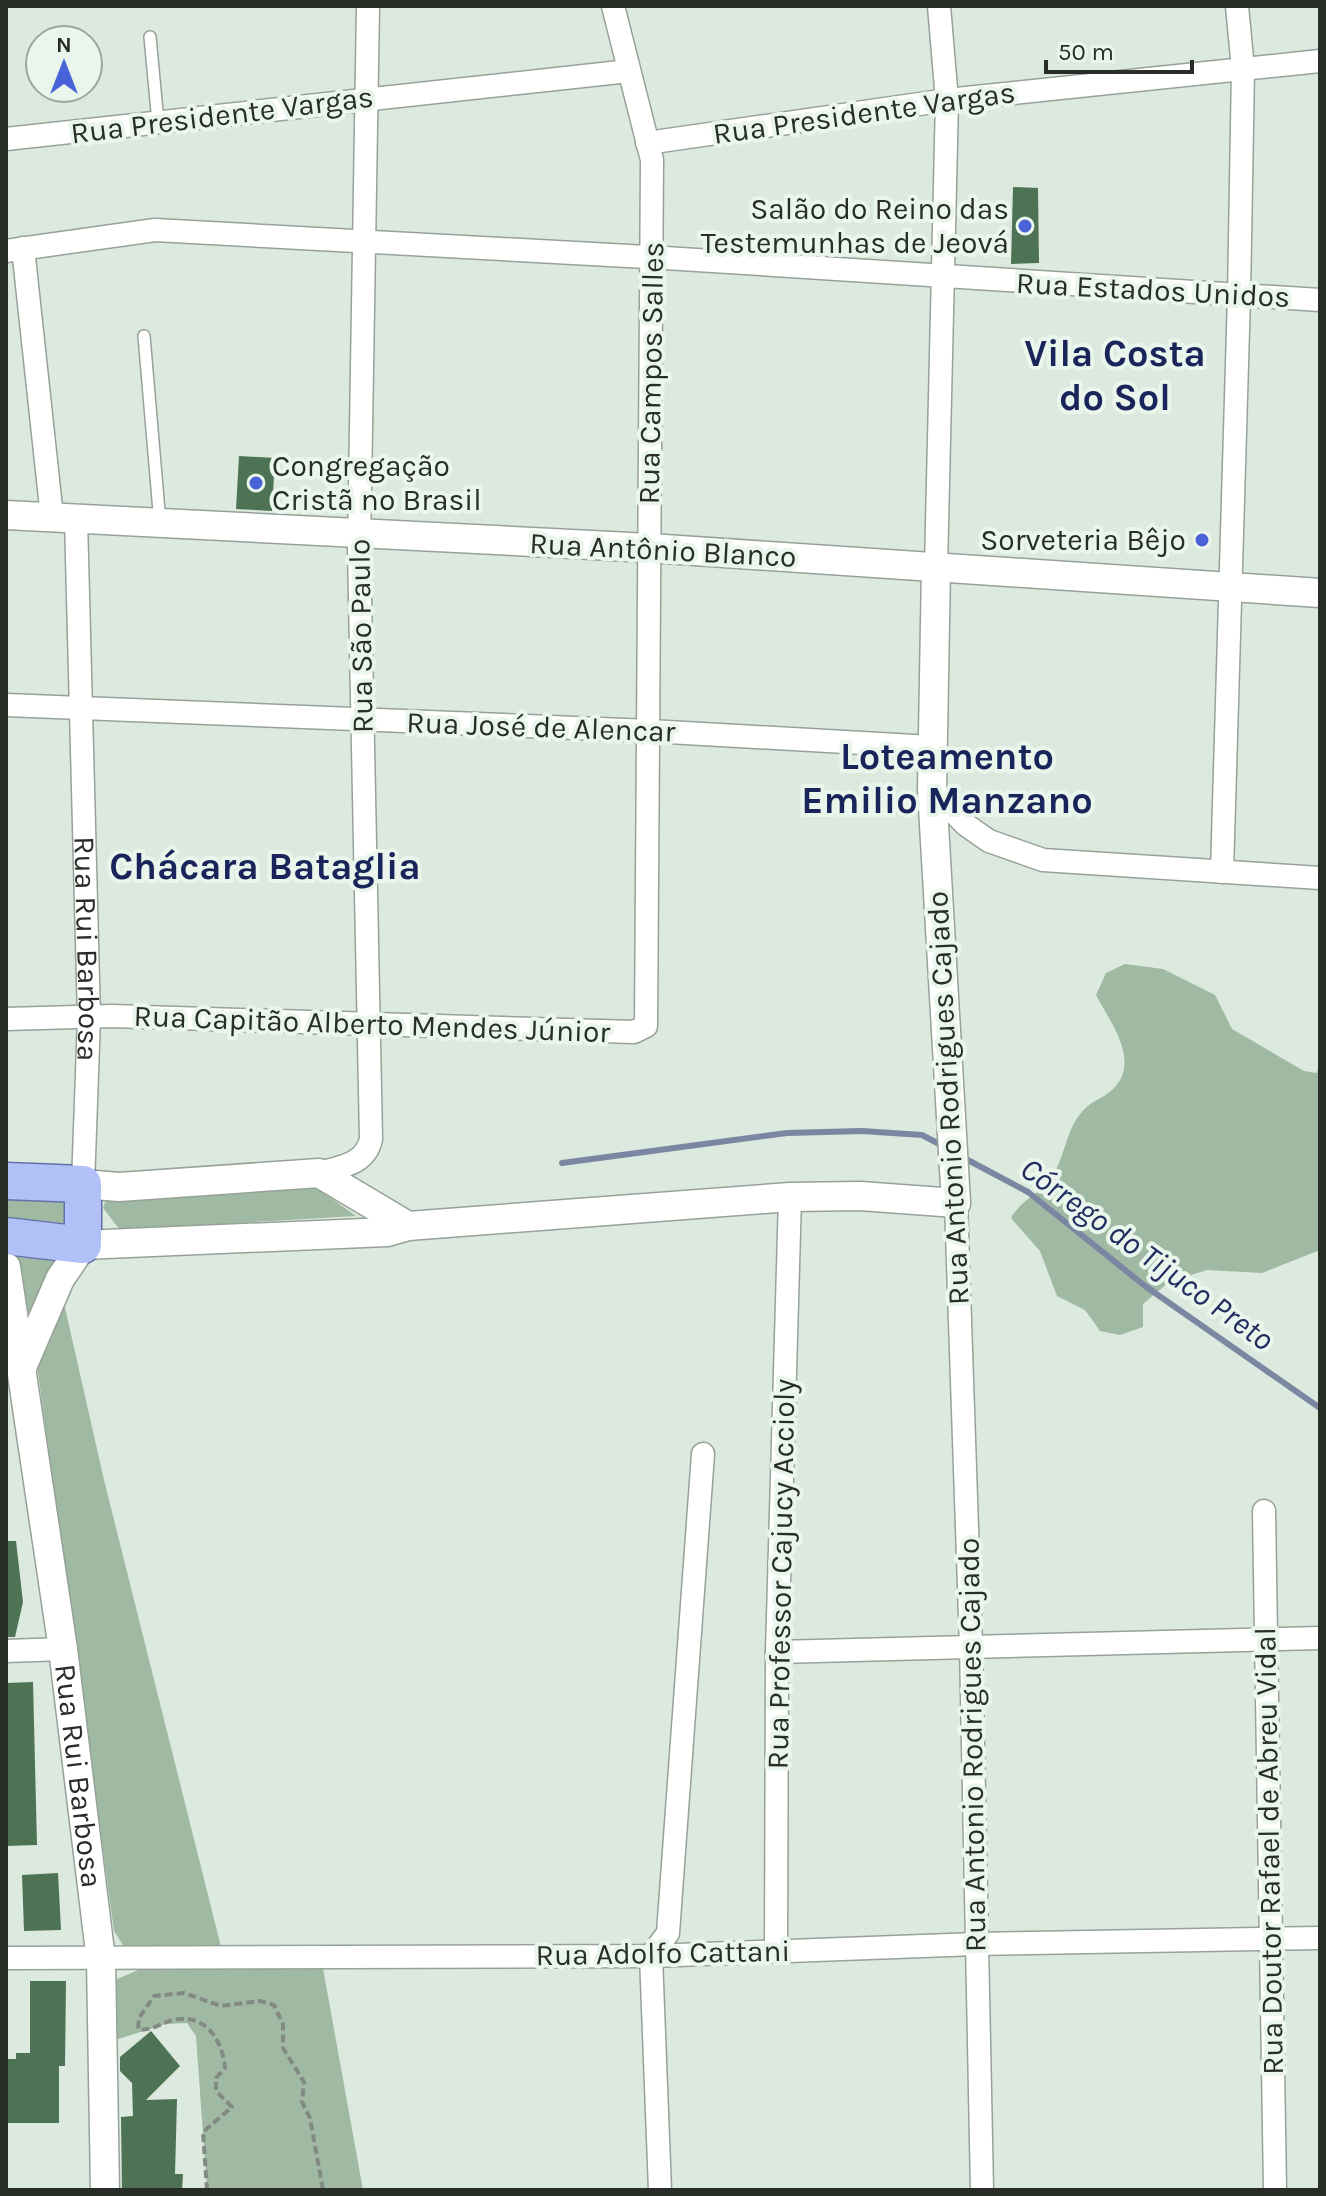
<svg xmlns="http://www.w3.org/2000/svg" width="1326" height="2196" font-family="Karla,sans-serif">
<rect width="100%" height="100%" fill="#dce9de"/>
<g fill="#a0b9a3">
<path d="M1125 964 1163 969 1215 995 1232 1029 1304 1071 1316 1073 1320 1067V1250L1262 1273 1207 1270 1169 1282 1143 1304V1327L1120 1335 1100 1331 1085 1310 1057 1296 1040 1251 1011 1218C1021 1200 1038 1195 1050 1179 1064 1161 1065 1135 1078 1117 1090 1100 1099 1101 1111 1091 1143 1063 1110 1022 1096 995L1106 973Z"/>
<path d="M311 1184 356 1216 120 1230 103 1208 106 1199Z"/>
<path d="M6 1192 67 1195 69 1228 6 1220Z"/>
<path d="M16 1255 54 1256 59 1262 27 1315Z"/>
<path d="M63 1299 104 1480 221 1947 135 1950 123 1945 114 1931 36 1358Z"/>
<path d="M322 1963 363 2190H207L196 2036 187 2023 166 2024 112 2041 115 1980 145 1967Z"/>
</g>
<g fill="none" stroke-linecap="round" stroke-linejoin="round">
<g stroke="#7b87a2" stroke-width="6">
<path d="M964 1158 1028 1192 1145 1286 1320 1408"/>
<path d="M562 1163 787 1133 862 1131 922 1135 943 1146"/>
</g>
</g>
<g fill="#4e7354">
<path d="M1013 187 1038 188 1039 263 1011 264Z"/>
<path d="M239 456 275 458 272 511 236 509Z"/>
<path d="M6 1541H16L23 1602 15 1637H6Z"/>
<path d="M33 1682 37 1845 6 1846V1683Z"/>
<path d="M58 1873 61 1930 24 1931 22 1875Z"/>
<path d="M30 1981H66L65 2066H59V2123H6V2059H16V2053H30Z"/>
<path d="M151 2031 180 2066 146 2100 177 2099 175 2174H183L182 2190H122L121 2117 133 2116 132 2083 120 2071V2057Z"/>
</g>
<g fill="none" stroke-linecap="round" stroke-linejoin="round">
<g stroke="#96a297" stroke-width="14">
<g id="service">
<path d="M150 37 158 122"/>
<path d="M144 336 160 523"/>
</g>
</g>
<g stroke="#96a297" stroke-width="25">
<g id="minor">
<path d="M6 139 629 71"/>
<path d="M647 143 947 100 1320 61"/>
<path d="M23 248 52 517"/>
<path d="M6 251 155 230 665 258 1320 300"/>
<path id="s1" d="M76 519 89 1018 83 1184"/>
<path d="M936 567 947 100 939 6"/>
<path d="M6 705 650 731 932 747"/>
<path d="M932 790 966 825 989 841 1043 860 1320 878"/>
<path d="M1222 872 1239 296 1243 69 1237 6"/>
<path d="M6 1019 111 1016 634 1032 646 1026 652 160 613 6"/>
<path d="M319 1173C341 1167 366 1164 371 1139L359 549 368 6"/>
<path d="M956 1203 971 1646 982 2190"/>
<path d="M1264 1511 1275 2190"/>
<path d="M6 1651 63 1649"/>
<path d="M777 1652 1320 1638"/>
<path d="M776 1951 777 1652 790 1197"/>
<path d="M6 1958 651 1956 976 1944 1320 1938"/>
<path d="M660 2190 651 1956 668 1933 703 1454"/>
</g>
</g>
<g stroke="#96a297" stroke-width="31">
<g id="tertiary">
<path d="M6 515 650 548 1320 593"/>
<path d="M83 1184 119 1187 319 1173 408 1226"/>
<path id="s2" d="M6 1267 63 1649 101 1960 105 2190"/>
<path d="M23 1365 60 1279 83 1245 387 1232 408 1226 790 1197 860 1196 956 1203 932 790 936 567"/>
</g>
</g>
<g stroke="#5f72ab" stroke-width="39">
<path id="primary" d="M6 1181 83 1184V1245L6 1236"/>
</g>
<path stroke="#828a83" stroke-width="4" stroke-dasharray="8 4" stroke-linecap="butt" d="M207 2190 203 2132 232 2107 216 2091V2078L225 2068C223 2043 208 2016 179 2019 164 2020 153 2032 138 2029L139 2018 154 1996 184 1993 221 2006 260 2001 274 2005 283 2024V2048L304 2082 302 2102 310 2118 323 2190"/>
<use href="#service" stroke="#fff" stroke-width="11"/>
<use href="#minor" stroke="#fff" stroke-width="22"/>
<use href="#tertiary" stroke="#fff" stroke-width="28"/>
<use href="#primary" stroke="#b1c1f7" stroke-width="36"/>
</g>
<g fill="#4a62d7" stroke="#eaf6eb" stroke-width="3">
<circle cx="1025" cy="226" r="8"/>
<circle cx="256" cy="483" r="8"/>
<circle cx="1202" cy="540" r="8"/>
</g>
<g text-anchor="middle" dominant-baseline="central" stroke-width="8" stroke-linejoin="round" paint-order="stroke">
<g font-size="30" fill="#282d28" stroke="#eaf6eb">
<text transform="translate(864 113) rotate(-8)">Rua Presidente Vargas</text>
<text transform="translate(222 115) rotate(-7)">Rua Presidente Vargas</text>
<text transform="translate(1153 290) rotate(3)">Rua Estados Unidos</text>
<text transform="translate(651 373) rotate(-89)">Rua Campos Salles</text>
<text transform="translate(663 550) rotate(3)">Rua Antônio Blanco</text>
<text transform="translate(361 636) rotate(-91)">Rua São Paulo</text>
<text transform="translate(541 727) rotate(2)">Rua José de Alencar</text>
<text stroke="none"><textPath href="#s1" startOffset="430">Rua Rui Barbosa</textPath></text>
<text transform="translate(372 1024) rotate(2)">Rua Capitão Alberto Mendes Júnior</text>
<text transform="translate(948 1098) rotate(-93)">Rua Antonio Rodrigues Cajado</text>
<text transform="translate(781 1574) rotate(-89)">Rua Professor Cajucy Accioly</text>
<text transform="translate(972 1745) rotate(-91)">Rua Antonio Rodrigues Cajado</text>
<text stroke="none"><textPath href="#s2" startOffset="514">Rua Rui Barbosa</textPath></text>
<text transform="translate(1269 1851) rotate(-91)">Rua Doutor Rafael de Abreu Vidal</text>
<text transform="translate(663 1953) rotate(-1)">Rua Adolfo Cattani</text>
</g>
<g font-size="30" fill="#282d28" stroke="#eaf6eb" text-anchor="end">
<text x="1009" y="209">Salão do Reino das<tspan x="1009" dy="34">Testemunhas de Jeová</tspan></text>
<text x="272" y="466" text-anchor="start">Congregação<tspan x="272" dy="34">Cristã no Brasil</tspan></text>
<text x="1186" y="540">Sorveteria Bêjo</text>
</g>
<g font-size="32" font-style="italic" fill="#212d61" stroke="#eaf6eb">
<text transform="translate(1147 1254) rotate(36)">Córrego do Tijuco Preto</text>
</g>
<g font-size="38" font-weight="bold" fill="#19245b" stroke="#eaf6eb">
<text x="1115" y="353">Vila Costa<tspan x="1115" dy="44">do Sol</tspan></text>
<text x="947" y="756">Loteamento<tspan x="947" dy="44">Emilio Manzano</tspan></text>
<text x="265" y="866">Chácara Bataglia</text>
</g>
</g>
<rect width="1326" height="2196" fill="none" stroke="#282d28" stroke-width="16"/>
<g transform="translate(64 64)"><circle r="38" fill="#eaf6eb" stroke="#9ca69d" stroke-width="2"/>
<path d="M0-6L14 30L0 20L-14 30Z" fill="#4a62d7"/>
<text y="-12" font-size="22" font-weight="bold" text-anchor="middle" fill="#282d28">N</text>
</g>
<path d="M1046 60v12h146v-12" fill="none" stroke="#282d28" stroke-width="4"/>
<text x="1058" y="60" font-size="24" fill="#282d28" stroke="#eaf6eb" stroke-width="6" paint-order="stroke">50 m</text>
</svg>
